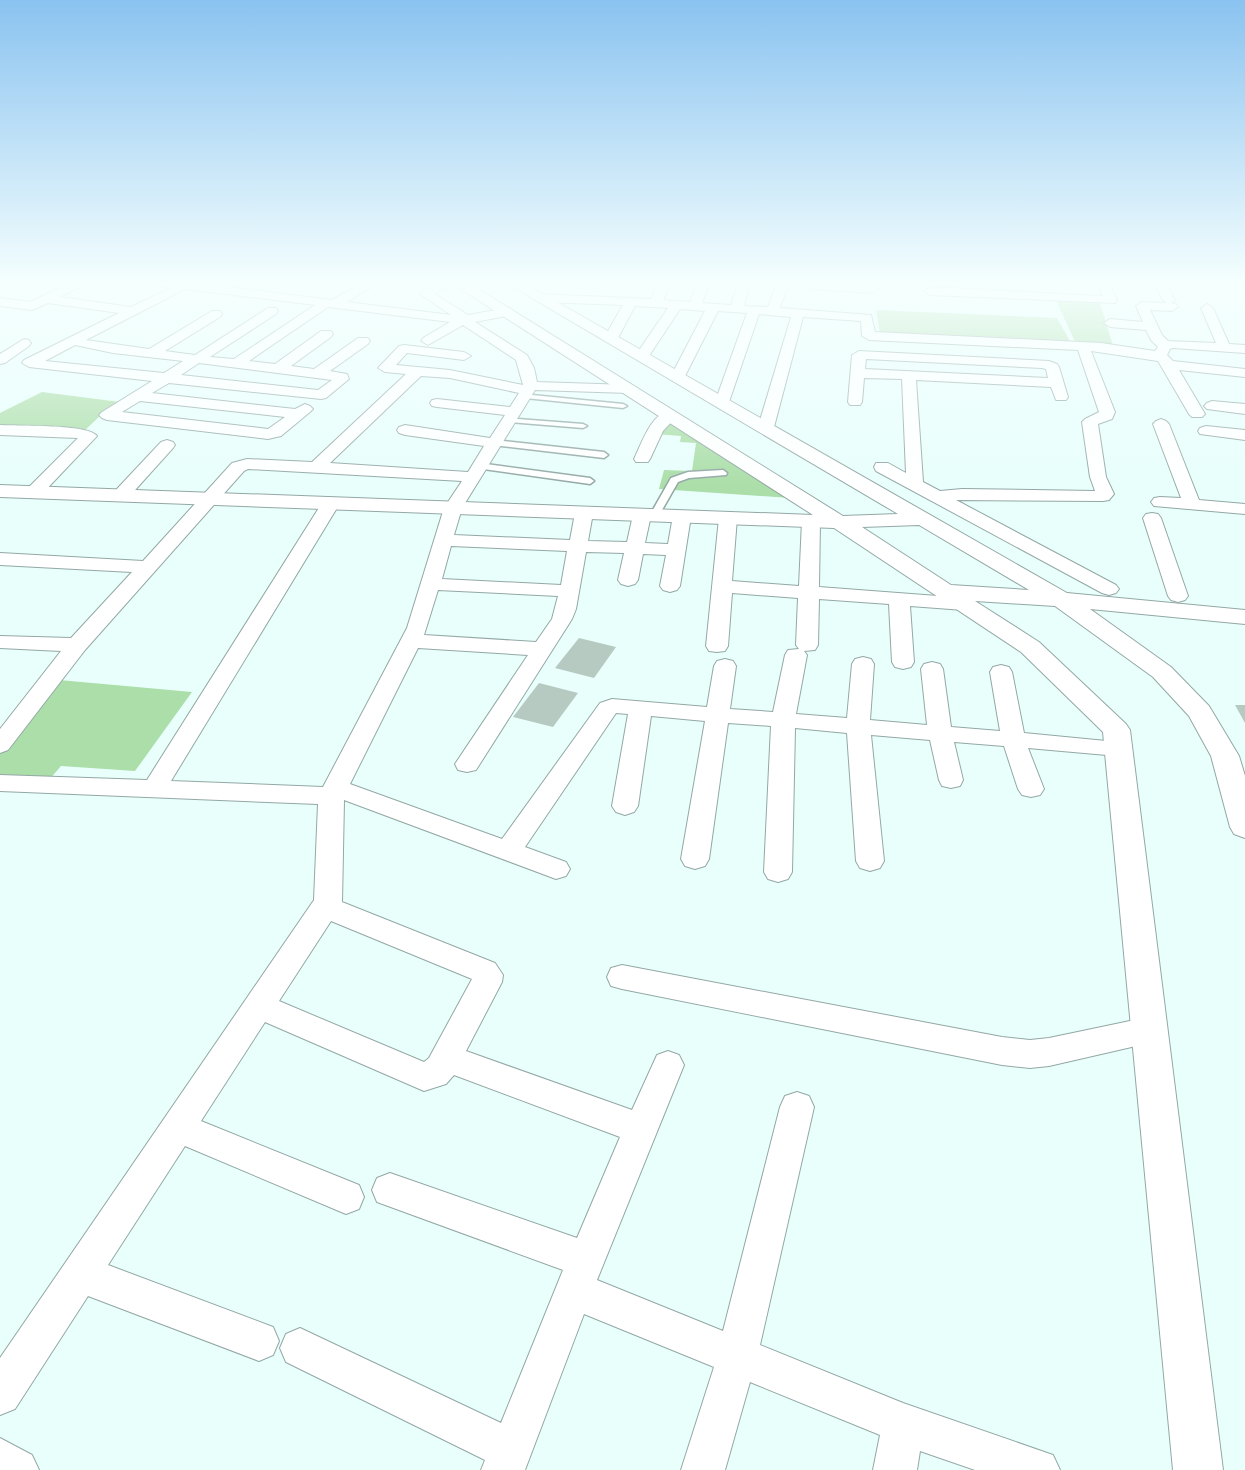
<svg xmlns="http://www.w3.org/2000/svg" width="1245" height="1470" font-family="'Space Grotesk',sans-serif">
<rect width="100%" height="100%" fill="#e8fffc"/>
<g fill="#abdea8">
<path d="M1055 298 1099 300 1113 346 1076 344Z"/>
<path d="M876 310 1057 318 1070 341 880 333Z"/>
<path d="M42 392 120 402 100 416 84 431 0 428V413Z"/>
<path d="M669 417 790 498 659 489 664 470 692 471 696 443 680 442 681 436 655 434Z"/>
<path d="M59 680 192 692 135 771 61 766 48 781 0 779V753Z"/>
</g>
<g fill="#b7cac1">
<path d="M579 638 616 647 594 678 555 668Z"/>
<path d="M539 683 578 693 553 727 513 717Z"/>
<path d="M1235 705H1245V723Z"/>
</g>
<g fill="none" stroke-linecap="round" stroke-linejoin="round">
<g stroke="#93a8a5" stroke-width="3">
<g id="service">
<path d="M522 394 623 404 627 406 623 408 525 398 521 396Z"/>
<path d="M506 418 583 424 587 426 583 428 509 422H506Z"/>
<path d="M495 440 604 452 608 455 604 458 492 445 491 443Z"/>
<path d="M479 463 590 478 594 481 590 484 476 468V464Z"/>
<path d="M723 470 727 473 726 475 689 478 678 482 658 517H652L650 515 671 478 688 472Z"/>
</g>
</g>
<g stroke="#93a8a5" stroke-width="2">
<g id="minor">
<path d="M73 282H89L60 297 131 307 171 288 154 286 148 282H188L332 300 365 282H380L347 302 451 315 420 294 440 282 446 286 435 294 468 315 507 308 511 309 513 312 511 315 475 322 527 355 534 368 537 382 629 385 634 386 636 389 634 392 629 393 535 390 462 508 454 535 570 540 575 513 578 509 584 508 590 509 593 513 588 541 627 542 633 515 636 511 642 510 648 511 651 515 645 543 668 544 673 516 676 512 682 511 688 512 691 516 680 586 677 590 670 592 663 590 660 586 666 555 643 554 638 580 635 584 628 586 621 584 618 580 624 553 586 552 576 609 572 619 476 770 467 772 458 770 455 764 528 655 418 648 350 784 502 839 600 703 612 699 707 707 714 666 717 661 725 659 733 661 736 666 730 709 773 712 785 655 788 650 799 649 796 645 798 598 732 593 728 646 725 651 717 652 709 651 706 646 719 518 722 514 728 513 734 514 737 518 732 581 799 586 802 521 805 517 811 516 817 517 820 521 819 587 964 598 971 600 974 604 971 608 964 610 910 606 914 662 911 667 903 669 895 667 892 662 889 604 819 599 818 645 815 650 804 651 807 655 796 714 847 718 852 664 855 659 863 657 871 659 874 664 870 720 927 725 921 669 924 664 932 662 940 664 943 669 951 727 1000 731 990 672 993 667 1001 665 1009 667 1012 672 1024 733 1127 743 1130 748 1127 753 1118 756 1028 748 1044 789 1040 795 1031 797 1022 795 1018 789 1004 746 954 742 963 780 960 786 951 788 942 786 939 780 930 740 871 735 884 861 880 868 870 871 860 868 856 861 847 733 795 728 792 872 788 879 778 882 768 879 764 872 771 726 728 723 709 859 705 866 695 869 685 866 681 859 705 721 651 716 638 806 634 812 625 815 616 812 612 806 628 714 616 713 525 847 566 862 570 869 566 876 556 879 344 800 342 902 495 963 503 975 502 982 466 1051 632 1110 657 1055 668 1051 679 1055 684 1065 597 1280 723 1331 780 1107 785 1096 797 1092 809 1096 814 1107 760 1345 903 1403 1053 1455 1060 1470H975L920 1451 917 1470H873L880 1435 750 1382 725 1470H681L714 1367 584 1314 525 1470H481L485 1460 286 1362 280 1348 286 1334 300 1328 501 1423 563 1270 377 1202 372 1190 377 1178 390 1173 577 1238 620 1137 454 1075 446 1084 424 1091 265 1022 201 1121 359 1185 364 1197 359 1209 346 1214 185 1146 108 1265 273 1327 279 1341 273 1355 259 1361 88 1296 15 1409 0 1415V1358L314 900 318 804 0 791V775L147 780 322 503 325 499 331 498 337 499 340 503 171 781 323 787 407 628 444 508 462 481 248 469 244 471 85 650 8 750 0 753V729L61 651 0 648V636L71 638 132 572 0 565V553L143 561 232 463 247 459 312 462 406 374 385 372 378 368 399 346 404 345 464 352 471 356 464 360 407 353 396 365 450 370 523 385 516 360 463 325 428 345 421 341 423 338 450 322 328 307 249 361 275 364 321 331H331L333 334 331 337 291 366 314 369 358 338H368L370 341 368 344 330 371 347 374 349 379 326 398 321 399 169 383 152 393 295 409 305 404 310 406 313 409 310 412 281 436 268 439 107 420 102 418 99 415 102 412 152 381 29 367 22 363 24 360 119 313 48 303 32 310 0 306V298L30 302ZM185 289 315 305 234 359 210 357 276 314 278 311 276 308H268L195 355 165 351 220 317 222 314 220 311H212L149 349 86 340ZM75 345 113 353 183 361 164 373 45 361ZM199 363 332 380 318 390 181 375ZM421 376 450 378 519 393 510 407 437 399 432 400 430 403 432 406 437 407 505 415 490 438 405 425 399 427 397 430 399 433 405 435 484 446 468 472 330 463ZM140 401 285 417 268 429 122 412ZM451 546 567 551 561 585 442 579ZM438 590 558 596 552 619 536 642 424 635ZM331 921 472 979 429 1058 424 1062 279 1001Z"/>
<path d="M659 282H671L663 300 690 302 698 282H710L702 303 731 305 739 282H751L744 306 768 307 777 282H789L780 308 871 315 875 332 1101 343 1155 351 1158 347 1151 340 1146 330 1110 327 1104 323 1110 319 1143 322 1136 306 1142 302 1167 303 1163 300 1153 282H1165L1175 300 1171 303 1176 304 1178 307 1172 311 1150 310 1162 335 1168 341 1216 343 1201 308 1207 304 1213 308 1229 344 1245 345V353L1173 348 1170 349 1167 355 1173 361 1245 369V377L1179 370 1205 414 1202 417H1192L1189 414 1158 361 1091 351 1115 412 1112 419 1098 424 1106 477 1114 494 1109 500 1103 501 956 500 1116 585 1119 589 1116 593 1109 595 1102 593 876 471 874 467 876 463H888L906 473 902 379 864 378 862 402 860 405H850L848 402 852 355 859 351 1049 361 1057 364 1059 367 1068 397 1066 400H1056L1051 387 916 380 923 482 940 491 962 489 1095 491 1090 477 1082 422 1085 419 1099 412 1078 350 869 340 862 336 861 321 803 317 774 427 772 430H760L758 427 791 317 759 314 729 402 727 405H717L715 402 747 313 718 311 685 376 683 379H673L671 376 705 311 680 309 647 359 642 360 635 356 668 308 635 306 618 338 611 342 604 338 623 305 541 302 535 298 541 294 651 299ZM866 359 1042 368 1046 369 1048 378 865 369Z"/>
<path d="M816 282 872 285 878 289 872 293 812 289 810 286Z"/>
<path d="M1097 282H1109L1117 300 1115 303 930 295 924 291 930 287 1103 296Z"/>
<path d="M24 339 29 340 31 343 29 346 5 363 0 364V354Z"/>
<path d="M1212 401 1245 404V414L1207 409 1204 406 1207 403Z"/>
<path d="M670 410 675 412 678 415 663 431 650 459 648 462H636L634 459C642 443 650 415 670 410Z"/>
<path d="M1161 419 1166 421 1169 424 1199 500 1245 504V514L1154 506 1151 502 1154 498 1160 497 1181 498 1153 424 1156 421Z"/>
<path d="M0 425C17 426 89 424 97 436L40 496 34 497 28 496 25 492 28 488 78 438 0 435Z"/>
<path d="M1206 426 1245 430V440L1200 434 1198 431 1200 428Z"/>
<path d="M167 440 173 442 175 445 173 448 127 499 121 500 115 499 112 495 115 491 161 442Z"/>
<path d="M1152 513 1158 514 1161 518 1188 596 1185 600 1178 602 1171 600 1168 596 1143 518 1146 514Z"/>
<path d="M622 965 1002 1037 1030 1040 1049 1038 1149 1017 1160 1021 1165 1030 1160 1039 1149 1043 1049 1066 1030 1068 1002 1065 622 989 611 986 607 977 611 968Z"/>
<path d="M0 1438 32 1455 39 1470H0Z"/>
</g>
</g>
<g stroke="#93a8a5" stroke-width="2">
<path id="tertiary" d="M450 282H467L843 516 898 514 505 282H522L1067 593 1245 610V624L1090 609 1171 667 1209 706 1239 756 1245 776V838L1234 834 1230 827 1211 756 1189 716 1153 677 1055 606 975 601 1039 642 1126 724 1130 730 1223 1470H1173L1103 732 1021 652 834 528 0 497V485L813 515ZM919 525 1029 590 951 585 862 527Z"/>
</g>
<use href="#service" fill="#fff" fill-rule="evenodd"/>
<use href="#minor" fill="#fff" fill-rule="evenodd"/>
<use href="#tertiary" fill="#fff" fill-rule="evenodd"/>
</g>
<linearGradient id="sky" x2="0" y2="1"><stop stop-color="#8ac3f0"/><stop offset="0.58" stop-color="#f5fffe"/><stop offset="1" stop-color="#f5fffe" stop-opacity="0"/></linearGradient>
<rect width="1245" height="488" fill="url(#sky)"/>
</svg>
